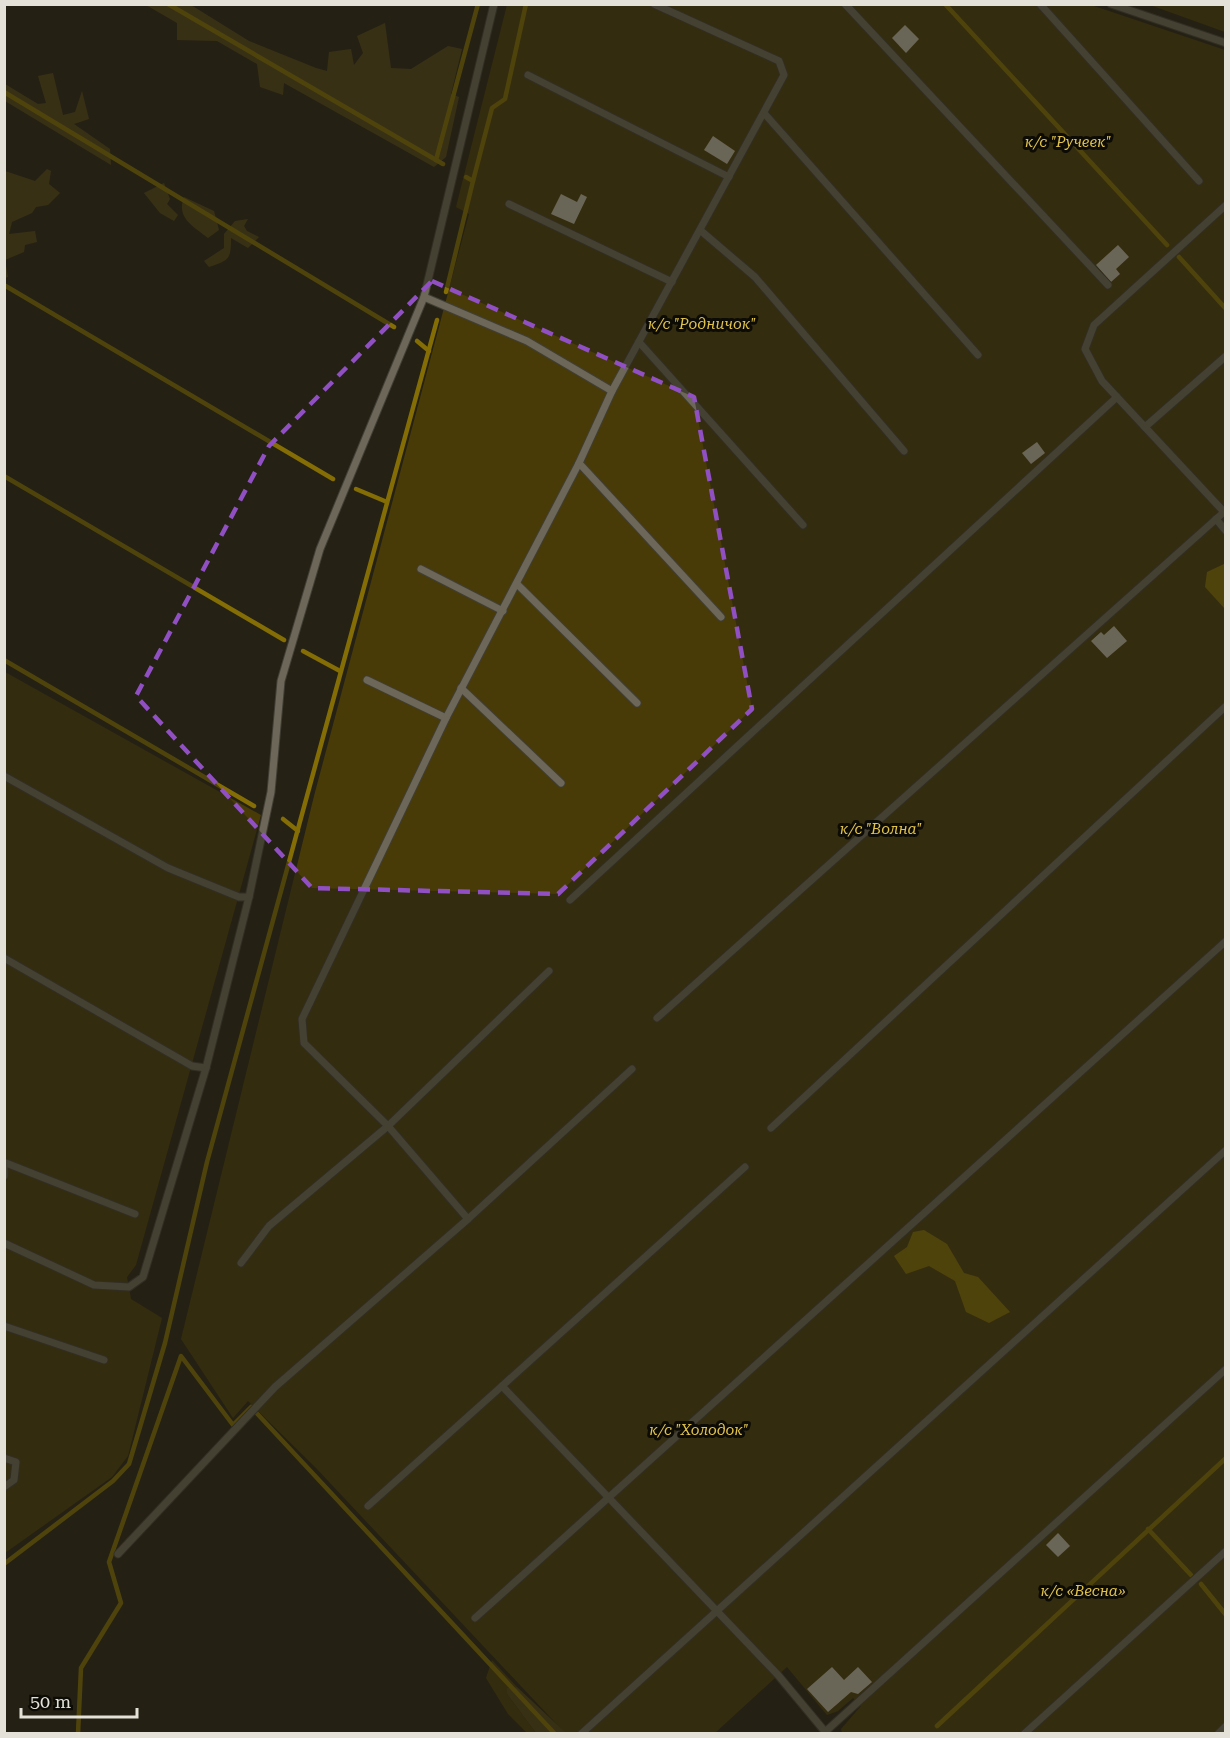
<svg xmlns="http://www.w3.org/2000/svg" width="1230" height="1738" font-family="'Roboto Serif',serif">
<rect width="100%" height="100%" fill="#252114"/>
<g fill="#483b08">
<path d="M507 5H1091L1225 50V1733H842L841 1729 861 1706 853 1698 838 1711 827 1715 787 1667 715 1733H565L316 1468 248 1401 233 1418 181 1339 314 796 469 214 456 207Z"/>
<path d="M1150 5H1225V32Z"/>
<path d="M5 672 261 815 136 1265 127 1277 131 1299 162 1318 128 1456 112 1477 5 1553Z"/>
<path d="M492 1660 517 1687 507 1688V1694L536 1733H527L508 1714 486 1678Z"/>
</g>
<g fill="#504416">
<path d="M146 5H191L249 41 316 68 327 71 329 52 351 49 354 65 363 53 357 36 385 23 391 68 411 69 448 46 462 49 451 94 459 97 446 157 434 167 284 83 283 95 260 87 257 64 217 41 177 40V23Z"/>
<path d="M53 73 63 115 75 112 82 91 89 119 74 124 110 149 111 165 5 101V84L38 104 46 103 38 76Z"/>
<path d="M47 169 51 171 49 184 60 193 48 205 36 207 32 213 12 222 9 234 35 231 37 242 25 245 24 252 5 260 8 277 5 278V171L35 181Z"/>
<path d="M164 183 170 199 167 204 178 215 174 221 160 213 144 193Z"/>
<path d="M184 197 214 211 219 230 208 238C193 226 176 218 184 197Z"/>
<path d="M248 219 244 226 247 231 259 237 248 248 231 238C231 260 229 260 209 267L204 261 224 248V234L235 221Z"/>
<path d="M517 1687 566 1733H536L507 1694V1688Z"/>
</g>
<g fill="#846d04">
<path d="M1224 564 1226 565 1225 609 1205 587 1207 572Z"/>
<path d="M924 1230 947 1244 964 1273 978 1277 1010 1312 989 1323 966 1312 955 1281 929 1266 906 1274 894 1256 907 1247 913 1232Z"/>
</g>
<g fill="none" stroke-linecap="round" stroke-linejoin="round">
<g stroke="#846d04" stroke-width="4.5">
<path d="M168 4 443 164"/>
<path d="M945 4 1167 245"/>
<path d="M4 92 394 327"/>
<path d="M436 160 478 4"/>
<path d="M473 181 492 108 505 99 526 4"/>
<path d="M1179 257 1226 309"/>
<path d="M4 285 333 479"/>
<path d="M446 292 473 181 466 177"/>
<path d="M417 341 429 351"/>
<path d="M4 476 284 640"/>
<path d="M356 489 387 502"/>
<path d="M303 651 340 671"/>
<path d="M4 660 254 806"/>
<path d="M283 819 298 831"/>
<path d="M1148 1529 1191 1575"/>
<path d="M4 1564 113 1481 129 1464 165 1343 207 1162 437 320"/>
<path d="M1201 1584 1226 1615"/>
<path d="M937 1726 1226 1458"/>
<path d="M78 1734 81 1668 121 1603 109 1562 181 1356 233 1425 251 1407 555 1734"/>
</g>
</g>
<g fill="#bfbaa9">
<path d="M905 25 919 39 906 53 892 38Z"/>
<path d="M713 136 735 151 727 164 704 150Z"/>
<path d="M561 194 577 202 581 194 587 197 574 224 551 214Z"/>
<path d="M1118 245 1129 257 1116 269 1120 274 1111 282 1096 265Z"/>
<path d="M1037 442 1045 453 1031 464 1022 453Z"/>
<path d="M1114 626 1127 641 1107 658 1091 641 1101 632 1104 635Z"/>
<path d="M1058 1533 1070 1546 1058 1557 1046 1545Z"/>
<path d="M832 1667 844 1680 858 1667 872 1682 858 1694 851 1692 828 1712 807 1689Z"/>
</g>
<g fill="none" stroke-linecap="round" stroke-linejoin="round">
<g stroke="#413e35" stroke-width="9">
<g id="lane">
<path d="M845 4 1108 285"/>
<path d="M1040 4 1199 181"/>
<path d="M1111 4 1226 43"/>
<path d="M528 75 729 177"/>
<path d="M764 113 978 355"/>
<path d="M509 204 672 282"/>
<path d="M1226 205 1094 325 1085 349 1102 381 1224 512 1226 510"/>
<path d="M700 230 755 277 904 451"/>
<path d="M639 342 803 525"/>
<path d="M612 391 784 75 779 61 654 4"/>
<path d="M1145 427 1226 356"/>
<path d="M579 463 721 617"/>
<path d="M1216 519 1226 531"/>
<path d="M421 569 503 611"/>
<path d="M517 584 637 703"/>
<path d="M367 680 446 718"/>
<path d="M461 688 561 783"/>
<path d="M4 776 168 868 239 897H249"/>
<path d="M570 900 1117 397"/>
<path d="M4 958 192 1066 206 1068"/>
<path d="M657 1018 1224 512"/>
<path d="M771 1128 1226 706"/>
<path d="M4 1163V1176"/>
<path d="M6 1163 135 1214"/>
<path d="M745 1167 502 1386 778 1675 827 1734"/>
<path d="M468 1219 632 1069"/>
<path d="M4 1243 94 1285 129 1287 143 1277 206 1068 249 897 271 792 281 681 320 549 424 297 494 4"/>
<path d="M241 1263 269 1226 388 1126 549 971"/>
<path d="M4 1326 104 1360"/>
<path d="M4 1458 16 1462 14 1480 4 1487"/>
<path d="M368 1506 502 1386"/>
<path d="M118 1554 275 1387 468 1219 388 1126 304 1043 302 1019 446 718 579 463 612 391 527 341 424 297"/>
<path d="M475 1618 1226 941"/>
<path d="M825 1732 1226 1369"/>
<path d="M581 1734 1226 1150"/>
<path d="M1024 1734 1226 1551"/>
<path d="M1218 1734 1226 1726"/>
</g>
</g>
<use href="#lane" stroke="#6c6758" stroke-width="7"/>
</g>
<path d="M0 0H1230V1738H0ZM432 281 694 397 752 709 558 894 312 888 136 696 269 446Z" fill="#252114" fill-opacity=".55" fill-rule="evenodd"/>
<path fill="none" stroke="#9050c4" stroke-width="4.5" stroke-dasharray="12 8" stroke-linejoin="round" d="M432 281 694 397 752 709 558 894 312 888 136 696 269 446Z"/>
<g text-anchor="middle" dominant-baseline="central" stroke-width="6" stroke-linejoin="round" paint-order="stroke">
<g font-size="15" font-style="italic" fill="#e1c24a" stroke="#0c0b06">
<text x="1068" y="142">к/с "Ручеек"</text>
<text x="702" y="324">к/с "Родничок"</text>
<text x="881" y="829">к/с "Волна"</text>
<text x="699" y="1430">к/с "Холодок"</text>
<text x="1083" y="1591">к/с «Весна»</text>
</g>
</g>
<rect width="1230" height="1738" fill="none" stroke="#e3e1d8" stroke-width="12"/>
<path d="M21 1708v9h116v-9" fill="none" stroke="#e3e1d8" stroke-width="3"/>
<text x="30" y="1708" font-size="18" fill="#e3e1d8" stroke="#0c0b06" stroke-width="4.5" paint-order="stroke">50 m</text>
</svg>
